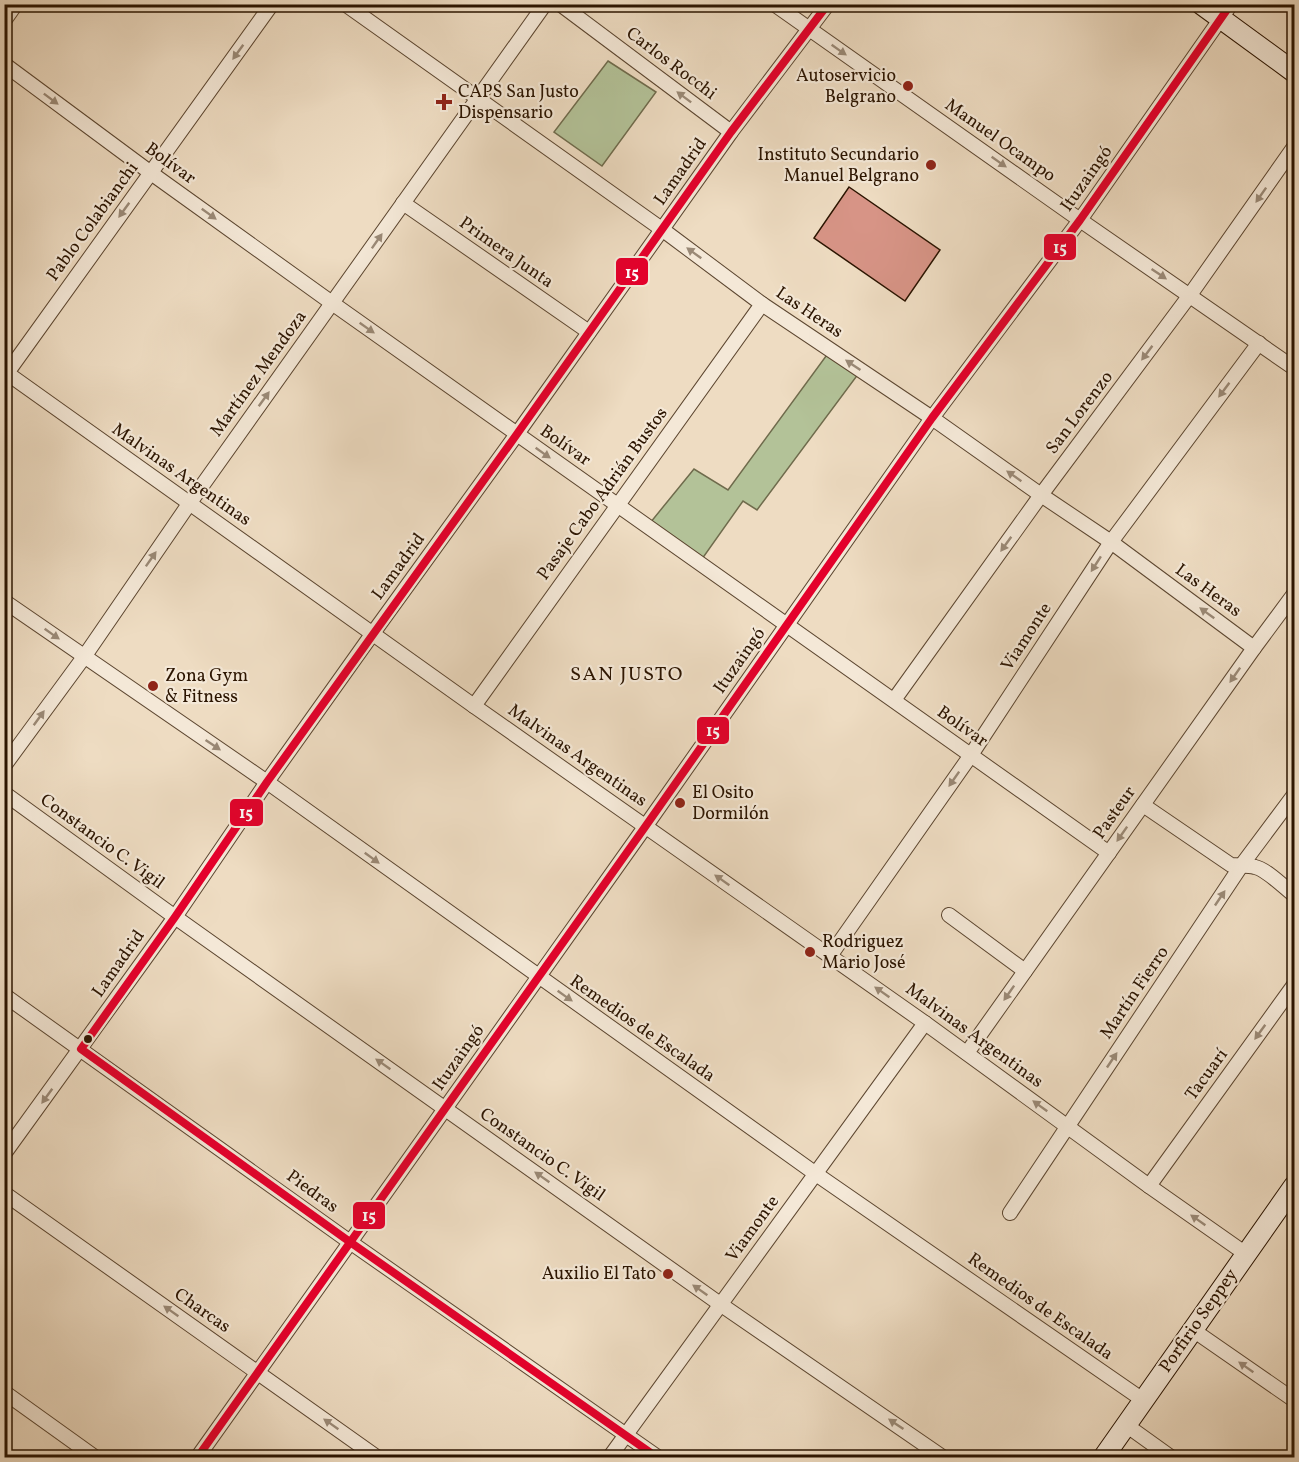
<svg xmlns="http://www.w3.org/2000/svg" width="1299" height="1462" font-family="Vollkorn,serif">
<rect width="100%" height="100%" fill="#eedcc2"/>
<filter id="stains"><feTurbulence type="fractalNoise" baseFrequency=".00333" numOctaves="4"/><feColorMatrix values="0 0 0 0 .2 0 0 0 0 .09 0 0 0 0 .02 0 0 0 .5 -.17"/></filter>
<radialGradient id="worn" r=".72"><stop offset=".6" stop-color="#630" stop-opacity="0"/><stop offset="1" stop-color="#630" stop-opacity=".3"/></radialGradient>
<g fill="#b3c298" stroke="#6f6b4c" stroke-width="1.5">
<path d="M608 61 656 92 602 166 554 132Z"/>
<path d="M829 352 859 373 757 510 743 501 702 559 650 523 694 469 728 490Z"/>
</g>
<path fill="#d79486" stroke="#2b1400" stroke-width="1.5" d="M849 187 940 250 905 301 814 238Z"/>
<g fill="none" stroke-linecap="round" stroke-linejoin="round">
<g stroke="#5c4630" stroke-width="16">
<g id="street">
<path d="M345 4 663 230 762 304 932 418 1041 495 1111 542 1254 648"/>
<path d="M560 4 731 132"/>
<path d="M774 4 1080 220 1294 368"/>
<path d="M4 21 16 4"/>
<path d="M4 64 151 173 332 303 1109 853"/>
<path d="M403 203 589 332"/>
<path d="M4 371 474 706 925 1023 1149 1186 1246 1254"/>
<path d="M7 373 272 4"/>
<path d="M4 601 267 782 816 1174 1143 1400"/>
<path d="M894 700 1041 495 1190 295 1294 147"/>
<path d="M474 706 762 304"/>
<path d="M4 766 84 657 189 504 545 4"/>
<path d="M4 793 175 917 720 1304 944 1458"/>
<path d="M1143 805 1231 865C1239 866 1248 865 1255 867 1266 869 1285 888 1294 895"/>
<path d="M949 915 1025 971"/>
<path d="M830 956 971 755 1111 542 1259 343"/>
<path d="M4 995 350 1242 659 1458"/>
<path d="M967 1053 1254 648 1294 594"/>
<path d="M4 1154 175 917 267 782 373 633 517 434 731 132 828 4"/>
<path d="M1149 1186 1294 985"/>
<path d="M4 1193 378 1458"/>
<path d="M1010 1213 1241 866 1294 795"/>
<path d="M1193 1330 1294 1400"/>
<path d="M4 1392 96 1458"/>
<path d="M1126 1425 1172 1458"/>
<path d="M197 1458 645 827 932 418 1080 220 1231 4"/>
<path d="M609 1458 925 1023"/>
</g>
</g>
<g stroke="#2b1400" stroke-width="22">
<g id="secondary">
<path d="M1201 4 1294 72"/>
<path d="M1103 1458 1294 1186"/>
</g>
</g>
<use href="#street" stroke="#f4e8d7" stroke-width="14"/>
<use href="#secondary" stroke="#f4e8d7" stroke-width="20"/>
<g stroke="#f4e8d7" stroke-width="12">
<g id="bus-1">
<path d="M197 1458 645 827 932 418 1080 220 1231 4"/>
<path d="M658 1458 350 1242 81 1049 175 917 267 782 517 434 731 132 828 4"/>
</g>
</g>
<use href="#bus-1" stroke="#e4002b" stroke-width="8"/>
</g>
<defs><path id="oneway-solid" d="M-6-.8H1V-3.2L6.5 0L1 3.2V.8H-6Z" transform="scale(1.5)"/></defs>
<g fill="#9a8976">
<use href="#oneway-solid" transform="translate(839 50) rotate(35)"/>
<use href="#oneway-solid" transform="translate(238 52) rotate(126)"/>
<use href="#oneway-solid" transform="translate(684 97) rotate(-143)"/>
<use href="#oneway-solid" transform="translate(51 99) rotate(37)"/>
<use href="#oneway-solid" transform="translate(999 162) rotate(35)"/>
<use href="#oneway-solid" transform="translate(1261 195) rotate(125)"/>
<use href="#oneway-solid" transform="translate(124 210) rotate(126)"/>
<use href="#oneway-solid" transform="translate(209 214) rotate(36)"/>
<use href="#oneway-solid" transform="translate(377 241) rotate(-55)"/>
<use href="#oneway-solid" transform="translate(694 253) rotate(-144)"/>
<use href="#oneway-solid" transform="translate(1159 274) rotate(34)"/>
<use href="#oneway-solid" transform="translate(367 328) rotate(35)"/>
<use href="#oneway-solid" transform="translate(1147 353) rotate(127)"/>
<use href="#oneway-solid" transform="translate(853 365) rotate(-146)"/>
<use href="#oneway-solid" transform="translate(1224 390) rotate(127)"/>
<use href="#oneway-solid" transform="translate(264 399) rotate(-54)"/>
<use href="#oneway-solid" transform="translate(543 453) rotate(35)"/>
<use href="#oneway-solid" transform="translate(1014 476) rotate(-145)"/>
<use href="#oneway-solid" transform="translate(1006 544) rotate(126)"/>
<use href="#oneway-solid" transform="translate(151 559) rotate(-55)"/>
<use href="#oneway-solid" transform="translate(1096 564) rotate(123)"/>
<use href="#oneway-solid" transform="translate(1207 613) rotate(-144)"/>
<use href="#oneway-solid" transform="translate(52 634) rotate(35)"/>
<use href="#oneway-solid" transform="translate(1235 675) rotate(125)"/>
<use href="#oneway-solid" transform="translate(39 718) rotate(-54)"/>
<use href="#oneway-solid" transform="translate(213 745) rotate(34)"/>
<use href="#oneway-solid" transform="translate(954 779) rotate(125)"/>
<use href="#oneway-solid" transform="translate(1122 834) rotate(125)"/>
<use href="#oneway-solid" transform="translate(372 858) rotate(36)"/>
<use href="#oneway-solid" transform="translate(722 880) rotate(-145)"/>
<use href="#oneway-solid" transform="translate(1220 898) rotate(-56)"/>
<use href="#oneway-solid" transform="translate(882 992) rotate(-145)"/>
<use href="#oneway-solid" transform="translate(1009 993) rotate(125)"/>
<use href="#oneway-solid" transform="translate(565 996) rotate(35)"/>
<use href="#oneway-solid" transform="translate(1260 1032) rotate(126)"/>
<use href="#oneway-solid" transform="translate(1112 1060) rotate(-56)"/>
<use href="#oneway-solid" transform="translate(383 1064) rotate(-145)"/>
<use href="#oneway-solid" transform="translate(47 1096) rotate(126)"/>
<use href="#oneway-solid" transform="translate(1040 1106) rotate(-144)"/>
<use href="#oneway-solid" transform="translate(542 1177) rotate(-145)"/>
<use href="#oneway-solid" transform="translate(1198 1220) rotate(-145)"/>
<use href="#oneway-solid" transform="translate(700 1290) rotate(-145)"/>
<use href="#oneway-solid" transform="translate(171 1311) rotate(-145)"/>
<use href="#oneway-solid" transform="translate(1246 1367) rotate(-145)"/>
<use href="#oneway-solid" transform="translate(331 1424) rotate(-145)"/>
<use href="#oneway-solid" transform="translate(896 1424) rotate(-146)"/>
</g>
<g fill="#8f2418" stroke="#f4e8d7" stroke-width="2">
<circle cx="908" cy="86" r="6"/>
<path d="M441 93h6v6h6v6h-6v6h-6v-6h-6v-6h6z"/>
<circle cx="931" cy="165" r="6"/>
<circle cx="153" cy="686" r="6"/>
<circle cx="680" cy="803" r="6"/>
<circle cx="810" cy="952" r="6"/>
<circle cx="668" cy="1274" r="6"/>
</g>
<circle fill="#2b1400" stroke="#f4e8d7" stroke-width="2" cx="88" cy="1039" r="5"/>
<g text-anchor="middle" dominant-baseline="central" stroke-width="4.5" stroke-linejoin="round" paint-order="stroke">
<g font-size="18" fill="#2b1400" stroke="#f4e8d7">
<text transform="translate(671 64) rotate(37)">Carlos Rocchi</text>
<text transform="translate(1000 141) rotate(35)">Manuel Ocampo</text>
<text transform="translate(170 164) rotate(36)">Bolívar</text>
<text transform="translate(681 172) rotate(-55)">Lamadrid</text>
<text transform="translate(1087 179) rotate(-55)">Ituzaingó</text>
<text transform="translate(93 222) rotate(-54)">Pablo Colabianchi</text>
<text transform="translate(506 253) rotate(35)">Primera Junta</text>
<text transform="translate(809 313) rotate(34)">Las Heras</text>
<text transform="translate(259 374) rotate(-54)">Martínez Mendoza</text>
<text transform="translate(1080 413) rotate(-53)">San Lorenzo</text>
<text transform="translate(565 446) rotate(35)">Bolívar</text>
<text transform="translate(181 475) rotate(35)">Malvinas Argentinas</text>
<text transform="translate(603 494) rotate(-54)">Pasaje Cabo Adrián Bustos</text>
<text transform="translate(399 567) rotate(-54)">Lamadrid</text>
<text transform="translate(1208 591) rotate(36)">Las Heras</text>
<text transform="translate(1027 637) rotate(-57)">Viamonte</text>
<text transform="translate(740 661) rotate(-55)">Ituzaingó</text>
<text transform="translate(962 727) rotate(35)">Bolívar</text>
<text transform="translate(577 756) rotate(35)">Malvinas Argentinas</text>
<text transform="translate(1115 813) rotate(-55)">Pasteur</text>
<text transform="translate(102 842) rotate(36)">Constancio C. Vigil</text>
<text transform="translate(119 964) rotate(-55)">Lamadrid</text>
<text transform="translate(1135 993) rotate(-56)">Martín Fierro</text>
<text transform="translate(642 1029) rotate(35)">Remedios de Escalada</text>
<text transform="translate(974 1036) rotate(36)">Malvinas Argentinas</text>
<text transform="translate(459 1058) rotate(-55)">Ituzaingó</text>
<text transform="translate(1207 1075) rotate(-54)">Tacuarí</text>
<text transform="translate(542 1155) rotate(35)">Constancio C. Vigil</text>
<text transform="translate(312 1192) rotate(36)">Piedras</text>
<text transform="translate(753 1229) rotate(-54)">Viamonte</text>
<text transform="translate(1040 1307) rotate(35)">Remedios de Escalada</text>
<text transform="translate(202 1311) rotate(35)">Charcas</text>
<text transform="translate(1199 1321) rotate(-55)">Porfirio Seppey</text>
</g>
<g font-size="18" fill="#2b1400" stroke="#f4e8d7" text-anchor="start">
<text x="896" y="76" text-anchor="end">Autoservicio<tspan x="896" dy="21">Belgrano</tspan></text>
<text x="458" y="92">CAPS San Justo<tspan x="458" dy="21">Dispensario</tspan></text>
<text x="919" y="155" text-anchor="end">Instituto Secundario<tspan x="919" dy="21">Manuel Belgrano</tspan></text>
<text x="165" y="676">Zona Gym<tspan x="165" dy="21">&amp; Fitness</tspan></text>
<text x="692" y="793">El Osito<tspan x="692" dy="21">Dormilón</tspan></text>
<text x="822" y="942">Rodriguez<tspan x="822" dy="21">Mario José</tspan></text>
<text x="656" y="1274" text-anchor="end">Auxilio El Tato</text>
</g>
<g font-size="20" letter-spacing="1.5" fill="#2b1400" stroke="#f4e8d7">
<text x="627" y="675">SAN JUSTO</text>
</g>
</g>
<g stroke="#f4e8d7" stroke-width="2">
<rect x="1043" y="233" width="34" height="28" rx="6" fill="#e4002b"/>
<rect x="615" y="257" width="34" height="29" rx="6" fill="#e4002b"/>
<rect x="696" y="716" width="34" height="29" rx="6" fill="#e4002b"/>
<rect x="229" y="798" width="35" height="29" rx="6" fill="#e4002b"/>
<rect x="352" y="1201" width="34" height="29" rx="6" fill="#e4002b"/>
</g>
<g font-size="16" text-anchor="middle" font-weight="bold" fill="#fff">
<text x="1060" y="253">15</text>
<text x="632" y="278">15</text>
<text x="713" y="736">15</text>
<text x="246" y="818">15</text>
<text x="369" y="1221">15</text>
</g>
<rect width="1299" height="1462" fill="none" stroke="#eedcc2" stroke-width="24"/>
<rect x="6" y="6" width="1287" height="1450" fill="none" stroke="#2b1400" stroke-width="3"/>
<rect x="12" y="12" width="1275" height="1438" fill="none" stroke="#2b1400" stroke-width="1.5"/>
<rect width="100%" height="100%" filter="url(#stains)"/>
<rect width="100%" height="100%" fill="url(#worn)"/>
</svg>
